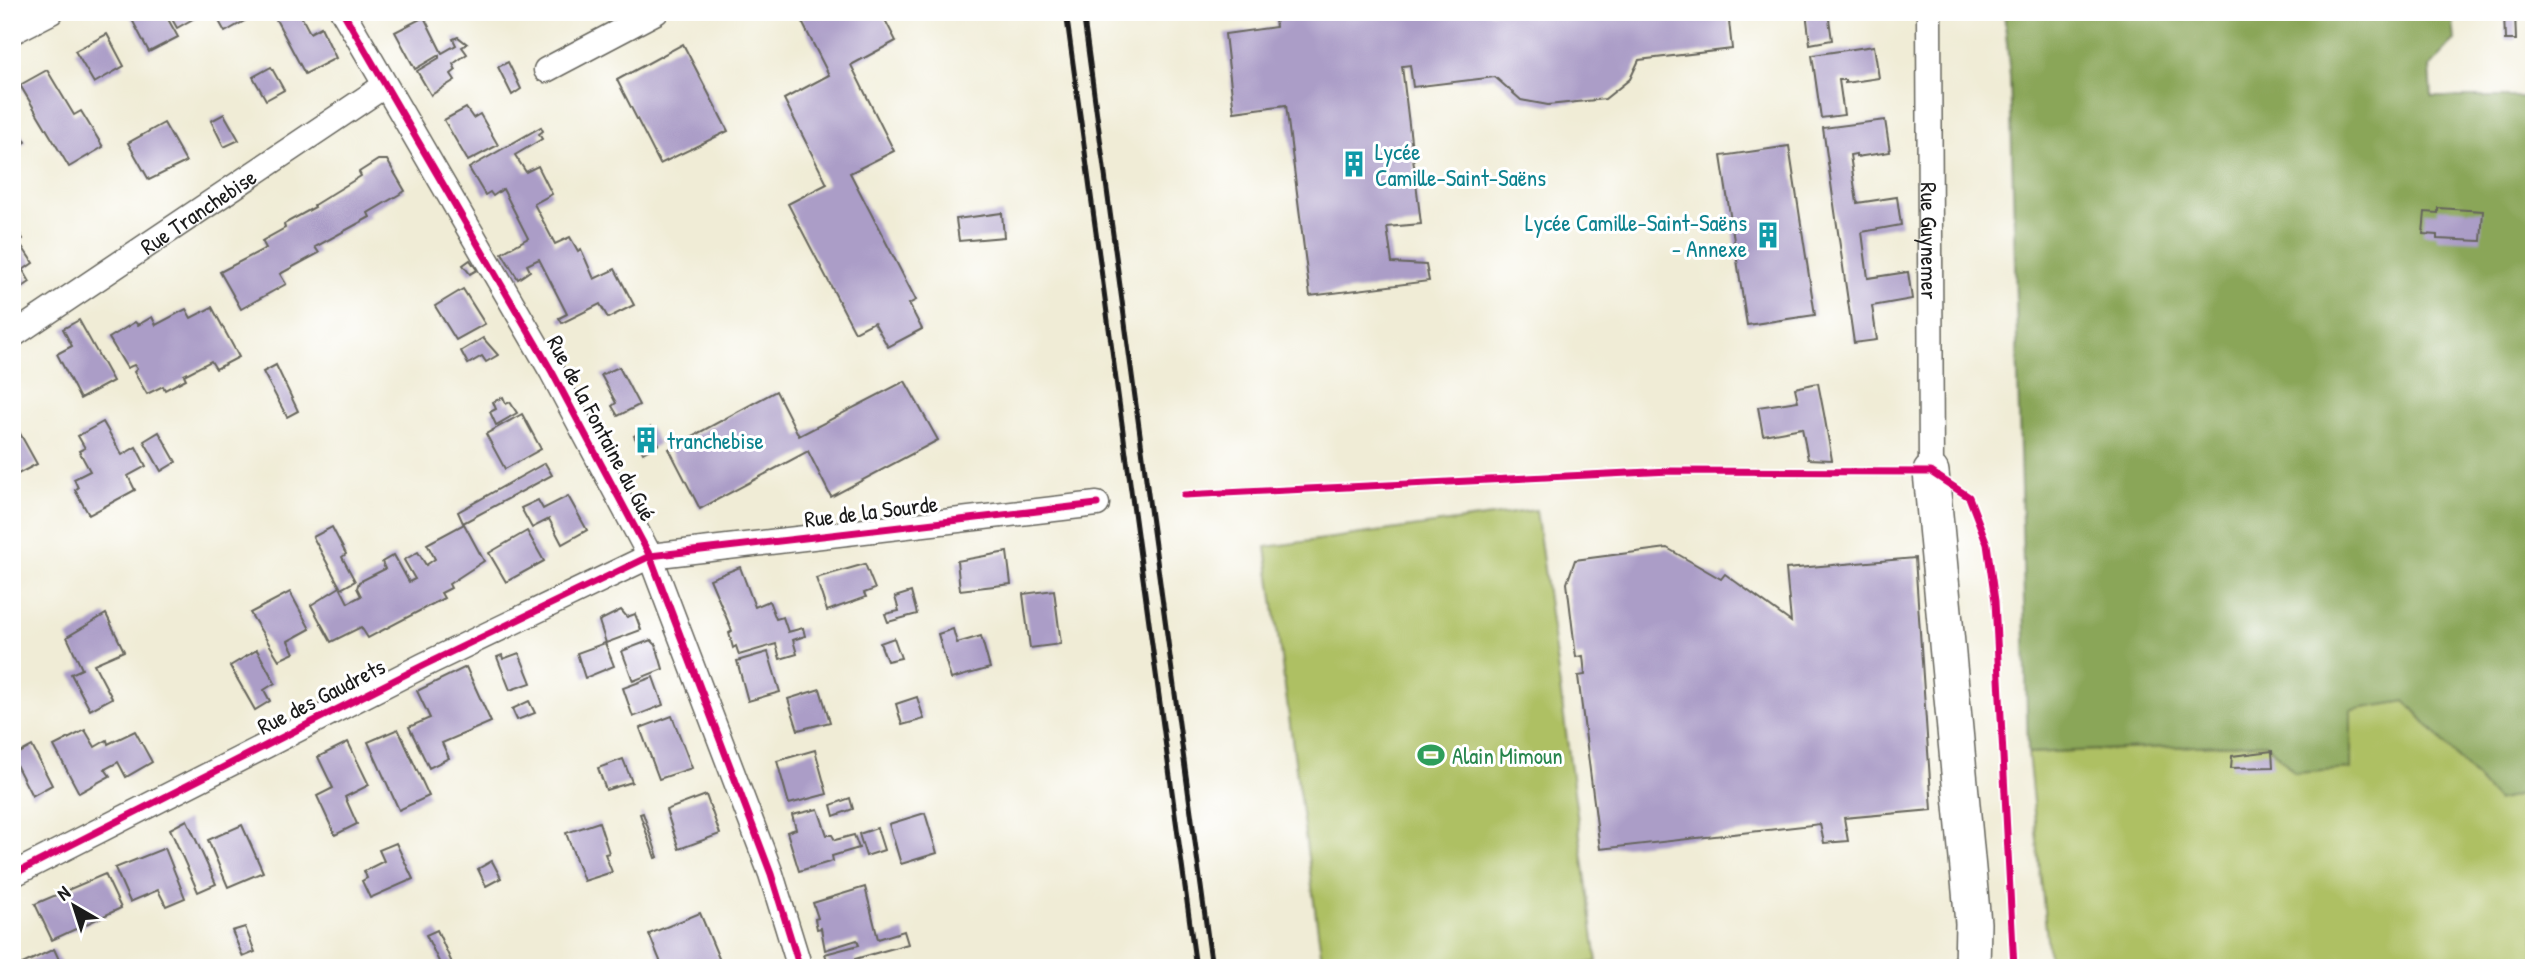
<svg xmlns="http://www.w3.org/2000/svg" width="2546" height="980" font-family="'Patrick Hand',sans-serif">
<rect width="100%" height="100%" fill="#fff"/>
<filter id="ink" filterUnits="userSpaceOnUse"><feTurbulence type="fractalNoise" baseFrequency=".0143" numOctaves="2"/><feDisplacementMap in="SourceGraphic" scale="14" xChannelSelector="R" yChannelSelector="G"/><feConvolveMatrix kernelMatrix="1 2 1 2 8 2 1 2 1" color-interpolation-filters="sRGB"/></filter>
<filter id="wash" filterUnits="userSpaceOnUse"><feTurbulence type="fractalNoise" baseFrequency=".00686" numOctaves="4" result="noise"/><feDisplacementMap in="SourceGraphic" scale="28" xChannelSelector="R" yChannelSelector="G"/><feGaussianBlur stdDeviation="1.57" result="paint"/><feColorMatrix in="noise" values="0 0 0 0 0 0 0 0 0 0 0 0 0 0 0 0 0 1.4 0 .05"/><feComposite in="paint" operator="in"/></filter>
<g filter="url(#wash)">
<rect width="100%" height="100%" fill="#f0ecd6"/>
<g fill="#aec063" stroke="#656e40" stroke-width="2">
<path d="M1536 510 1597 962 1558 968H1323L1266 547Z"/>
<path d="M2406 701 2497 801 2534 791V968H2050L2028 753 2267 743 2295 773 2350 769 2351 710Z"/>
</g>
<path fill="#8aa659" stroke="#53613a" stroke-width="2" d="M2004 12H2452L2455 40 2430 67 2432 97H2534V791L2497 801 2406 701 2351 710V769L2295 773 2266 743 2028 753 2010 77Z"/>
<g id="blocks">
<g fill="#ab9dc7">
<path d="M128 12H164L178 37 149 52Z"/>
<path d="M168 12H205L177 28Z"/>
<path d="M214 12H242L246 20 225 32Z"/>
<path d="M272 12H304L300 14 310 33 321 27 336 58 305 74Z"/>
<path d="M797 12H881L896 41 851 65 894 151 850 173 916 300 909 304 922 329 888 347 874 322 855 332 788 204 827 184 784 99 829 75Z"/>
<path d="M1274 12H1728L1732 49 1639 60 1630 79 1605 99 1548 105 1521 100 1495 77 1413 87 1410 65 1402 66 1421 224 1387 227 1392 263 1426 265 1429 281 1310 296 1286 105 1234 112 1225 34 1276 27Z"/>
<path d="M1806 12H1828L1832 40 1810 44Z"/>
<path d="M2504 12H2515L2516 40H2505Z"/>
<path d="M424 17 442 53 456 45 453 39 458 37 467 44 462 47 467 54 453 64 456 70 451 74 455 80 431 95 417 71 439 58V55L415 69 395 32Z"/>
<path d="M107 34 124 66 94 83 75 51Z"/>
<path d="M683 44 728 131 660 164 617 80Z"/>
<path d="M1874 46 1879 78 1845 83V80H1839L1844 115 1821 118 1812 55Z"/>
<path d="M508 62 521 89 512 95 498 67Z"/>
<path d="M271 67 284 90 266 100 253 77Z"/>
<path d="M47 70 74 115 81 111 103 147 69 167 20 85Z"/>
<path d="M466 108 473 118 480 114 498 145 468 161 444 120Z"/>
<path d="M224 114 239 140 224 147 211 121Z"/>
<path d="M12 118 26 142 12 150Z"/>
<path d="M1885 120 1890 152 1856 157V154L1850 155 1857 203 1897 197 1901 225 1862 232 1868 278 1908 272 1912 299 1872 306 1877 340 1854 343 1823 128Z"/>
<path d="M164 123 186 162 149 180 128 143Z"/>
<path d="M541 127 543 131 539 134 542 139 515 155 526 172 538 166 552 194 534 204 555 244 570 237 578 251 581 249 594 279 615 269 634 305 608 318 600 304 562 323 559 318 567 314 539 259 527 265 530 271 518 279 502 253 528 238 503 189 493 196 490 192 485 195 469 168Z"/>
<path d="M1789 146 1815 315 1747 325 1721 156Z"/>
<path d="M378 160H387L405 191 368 213 370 217 315 247 319 253 280 274 286 284 241 309 220 272 266 248 262 241 285 228 284 224 315 207 314 205 361 176 359 172Z"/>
<path d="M2438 208 2483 211 2481 241 2437 239V235L2423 234 2425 212 2438 213Z"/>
<path d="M1002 213 1004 237 959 241 956 219Z"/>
<path d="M17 229 23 239 12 246V231Z"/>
<path d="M21 245 33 263 23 270 30 282 12 294V251Z"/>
<path d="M470 260 477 270 470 274 463 265Z"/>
<path d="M463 289 485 324 456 340 435 306Z"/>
<path d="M212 307 239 357 216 369 211 361 184 375 186 379 165 390 163 386 147 394 134 372 137 369 134 365 127 368 109 338 135 322 138 325 152 317 156 325 186 309 191 318Z"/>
<path d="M79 320 113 381 80 399 57 354 72 346 63 329Z"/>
<path d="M483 338 498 355 486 362 482 356 468 364 461 351Z"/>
<path d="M276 365 298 411 287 417 263 372Z"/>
<path d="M619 367 639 405 618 416 612 406 616 403 601 375Z"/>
<path d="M905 381 938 440 831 497 808 451 700 509 669 449 776 391 799 436Z"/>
<path d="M1818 383 1824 414 1832 460 1808 459 1802 428 1763 435 1758 407 1798 401 1795 388Z"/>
<path d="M503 397 506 404 510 402 517 413 496 425 490 412 496 409 493 402Z"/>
<path d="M522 414 541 449 505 469 486 434Z"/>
<path d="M12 419 37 464 12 477Z"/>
<path d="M103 422 122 455 136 447 146 466 128 476 135 490 89 515 75 490 78 488 74 479 90 471 79 451 85 448 78 436Z"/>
<path d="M650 427 659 444 643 453 634 436Z"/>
<path d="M159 432 176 462 161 471 144 441Z"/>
<path d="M545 463 552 475 463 523 458 512Z"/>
<path d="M568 496 587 530 562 544 549 519 532 528 521 508 538 500 543 509Z"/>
<path d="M464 524 484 561 449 584 451 588 441 593 444 598 368 638 361 627 331 642 311 605 340 587 313 537 332 527 346 554 342 557 355 581 341 589 348 603 361 596 357 588 359 582 385 569 382 562 394 555 409 582 415 579 404 560 418 552 426 565 435 559 427 544Z"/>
<path d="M527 531 544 561 506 582 489 553Z"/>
<path d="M1667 548 1721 579 1725 574 1791 622 1786 569 1915 558 1932 810 1844 818 1848 841 1824 843 1820 824 1600 849 1578 676 1585 675 1583 656 1576 657 1567 583 1575 560Z"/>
<path d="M1007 552 1011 584 960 590 957 561Z"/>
<path d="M865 564 875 589 864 593 866 597 827 611 816 578Z"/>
<path d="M740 567 755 607 769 601 776 619 783 617 788 632 803 628 805 636 793 640 797 654 780 659 776 644 739 655 736 646 733 648 729 633 732 631 710 579Z"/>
<path d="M1054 590 1061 644 1030 648 1023 594Z"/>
<path d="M290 592 310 629 288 641 294 653 279 660 250 613Z"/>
<path d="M911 592 917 614 888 622 885 614 899 611 895 597Z"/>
<path d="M621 610 627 617 635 614 641 630 606 643 599 621Z"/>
<path d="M106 614 124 651 94 664 112 698 90 710 71 674 82 669 67 637Z"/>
<path d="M953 629 957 643 981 636 990 668 951 679 938 634Z"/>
<path d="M894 638 901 658 887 661 880 643Z"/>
<path d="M651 640 656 645 663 669 633 681 622 651Z"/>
<path d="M605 643 614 666 585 678 577 653Z"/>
<path d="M257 650 275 683 264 690 270 701 255 710 230 666Z"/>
<path d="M768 652 780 692 748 701 737 661Z"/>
<path d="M519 653 531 683 510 690 497 657 502 655 503 659Z"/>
<path d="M466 667 491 722 442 743 449 758 429 768 409 727 430 718 417 691Z"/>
<path d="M653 677 663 705 633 717 623 688Z"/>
<path d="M820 689 830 722 798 730 788 699Z"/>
<path d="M917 697 924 719 902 725 896 704Z"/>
<path d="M529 701 535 713 517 720 512 709Z"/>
<path d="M672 716 692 768 659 779 640 728Z"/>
<path d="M398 729 429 796 399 810 368 742Z"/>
<path d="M85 730 95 747 107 740 108 744 135 731 152 762 126 777 118 762 105 769 110 776 79 793 54 746Z"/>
<path d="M348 742 369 785 345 797 357 824 335 835 317 796 333 788 318 757Z"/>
<path d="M32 746 52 785 32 796 12 757Z"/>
<path d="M815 750 827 794 789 804 777 761Z"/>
<path d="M2272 751 2273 767 2231 768 2232 756Z"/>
<path d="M623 759 632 782 606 790 598 768Z"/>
<path d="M706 795 720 834 679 849 666 810Z"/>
<path d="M850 798 853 809 834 816 831 805Z"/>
<path d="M818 809 827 835H832L835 840 854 835 859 848 832 856 833 861 799 871 787 832 796 829 792 815Z"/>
<path d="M643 813 658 857 655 858 640 814Z"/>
<path d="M925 813 937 853 901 864 889 824Z"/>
<path d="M187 820 216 884 198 892 170 829Z"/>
<path d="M599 822 609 853 605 854 612 872 584 881 566 833Z"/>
<path d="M242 825 263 872 228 887 208 840Z"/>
<path d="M877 828 884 850 866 856 859 834Z"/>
<path d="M396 843 413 879 370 898 362 881 367 878 364 871 384 861 379 850Z"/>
<path d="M165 848 185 898 166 906 158 890 130 902 115 868Z"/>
<path d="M492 861 501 878 486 886 478 869Z"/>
<path d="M105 874 121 908 52 940 35 904Z"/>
<path d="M865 887 878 939 904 931 908 944 855 959 858 968H830L825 954 859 945 857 940 825 950 821 928 817 929 815 919 818 918 813 903Z"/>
<path d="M700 913 723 968H663L649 934Z"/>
<path d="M245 927 255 952 243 957 232 931Z"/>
<path d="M437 930 452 963 442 968 426 935Z"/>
<path d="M54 949 63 968H19L18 966Z"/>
</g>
</g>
</g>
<g filter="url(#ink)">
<use href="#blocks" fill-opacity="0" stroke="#66655d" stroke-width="2"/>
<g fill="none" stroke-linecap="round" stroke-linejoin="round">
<g stroke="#66655d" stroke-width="27">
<g id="minor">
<path d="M343 12 552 372 650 556 771 874 800 968"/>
<path id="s1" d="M1929 12 1931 472"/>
<path d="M12 32 51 12"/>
<path d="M546 70 656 12"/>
<path id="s2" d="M12 336 384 86"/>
<path d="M12 875 424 665 650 556 1097 504"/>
</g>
</g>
<g stroke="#66655d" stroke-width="38">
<path id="secondary" d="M1931 472 1973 923 1972 968"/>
</g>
<use href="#minor" stroke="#fff" stroke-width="24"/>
<use href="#secondary" stroke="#fff" stroke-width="35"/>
<g stroke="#1c1c1c" stroke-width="5">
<path d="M1066 12 1196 968"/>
<path d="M1083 12 1212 968"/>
</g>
<g stroke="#fff" stroke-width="11">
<g id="cycleway">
<path d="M343 12 552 372 650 556 771 874 800 968"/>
<path d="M1184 495 1670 471 1931 472 1969 497 1987 544 1995 601 2014 968"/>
<path d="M12 875 424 665 650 556 1097 504"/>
</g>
</g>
<use href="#cycleway" stroke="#d6006c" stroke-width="7"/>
</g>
</g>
<defs>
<g id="building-bare" transform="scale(2.1)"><path d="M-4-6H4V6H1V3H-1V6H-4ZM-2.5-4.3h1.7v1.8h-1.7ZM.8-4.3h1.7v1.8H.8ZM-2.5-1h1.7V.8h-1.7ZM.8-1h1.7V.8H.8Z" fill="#0f9aa8" stroke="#fff" stroke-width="2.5" paint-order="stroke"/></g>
<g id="stadium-bare" transform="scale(2.1)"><path d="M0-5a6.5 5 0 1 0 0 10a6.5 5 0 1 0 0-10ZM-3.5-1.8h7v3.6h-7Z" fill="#2e9e5b" stroke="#fff" stroke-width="2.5" paint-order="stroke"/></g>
</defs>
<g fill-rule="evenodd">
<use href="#building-bare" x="1354" y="164"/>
<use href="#building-bare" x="1768" y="235"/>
<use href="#building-bare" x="646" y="440"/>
<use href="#stadium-bare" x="1431" y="755"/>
</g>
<g text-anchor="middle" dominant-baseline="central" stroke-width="6" stroke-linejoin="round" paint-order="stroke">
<g font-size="23" fill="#0d838f" stroke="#fff" text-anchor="start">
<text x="1375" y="151">Lycée<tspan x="1375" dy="26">Camille-Saint-Saëns</tspan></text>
<text x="1747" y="222" text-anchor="end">Lycée Camille-Saint-Saëns<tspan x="1747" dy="26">- Annexe</tspan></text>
<text x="667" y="440">tranchebise</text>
</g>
<g font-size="23" fill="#1c1c1c" stroke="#fff">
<text stroke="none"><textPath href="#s2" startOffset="224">Rue Tranchebise</textPath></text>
<text stroke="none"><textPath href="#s1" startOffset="229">Rue Guynemer</textPath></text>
<text transform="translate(602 428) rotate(62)">Rue de la Fontaine du Gué</text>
<text transform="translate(871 511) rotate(-7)">Rue de la Sourde</text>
<text transform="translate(321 696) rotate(-27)">Rue des Gaudrets</text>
</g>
<g font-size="23" fill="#27864d" stroke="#fff" text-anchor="start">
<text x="1452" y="755">Alain Mimoun</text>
</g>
</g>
<rect width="2546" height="980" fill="none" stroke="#fff" stroke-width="42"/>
<g transform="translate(74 906) rotate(321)" stroke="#ffffff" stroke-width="5" paint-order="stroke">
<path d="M0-5L12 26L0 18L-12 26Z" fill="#1c1c1c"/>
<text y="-10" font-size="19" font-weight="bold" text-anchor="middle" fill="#1c1c1c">N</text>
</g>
</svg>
